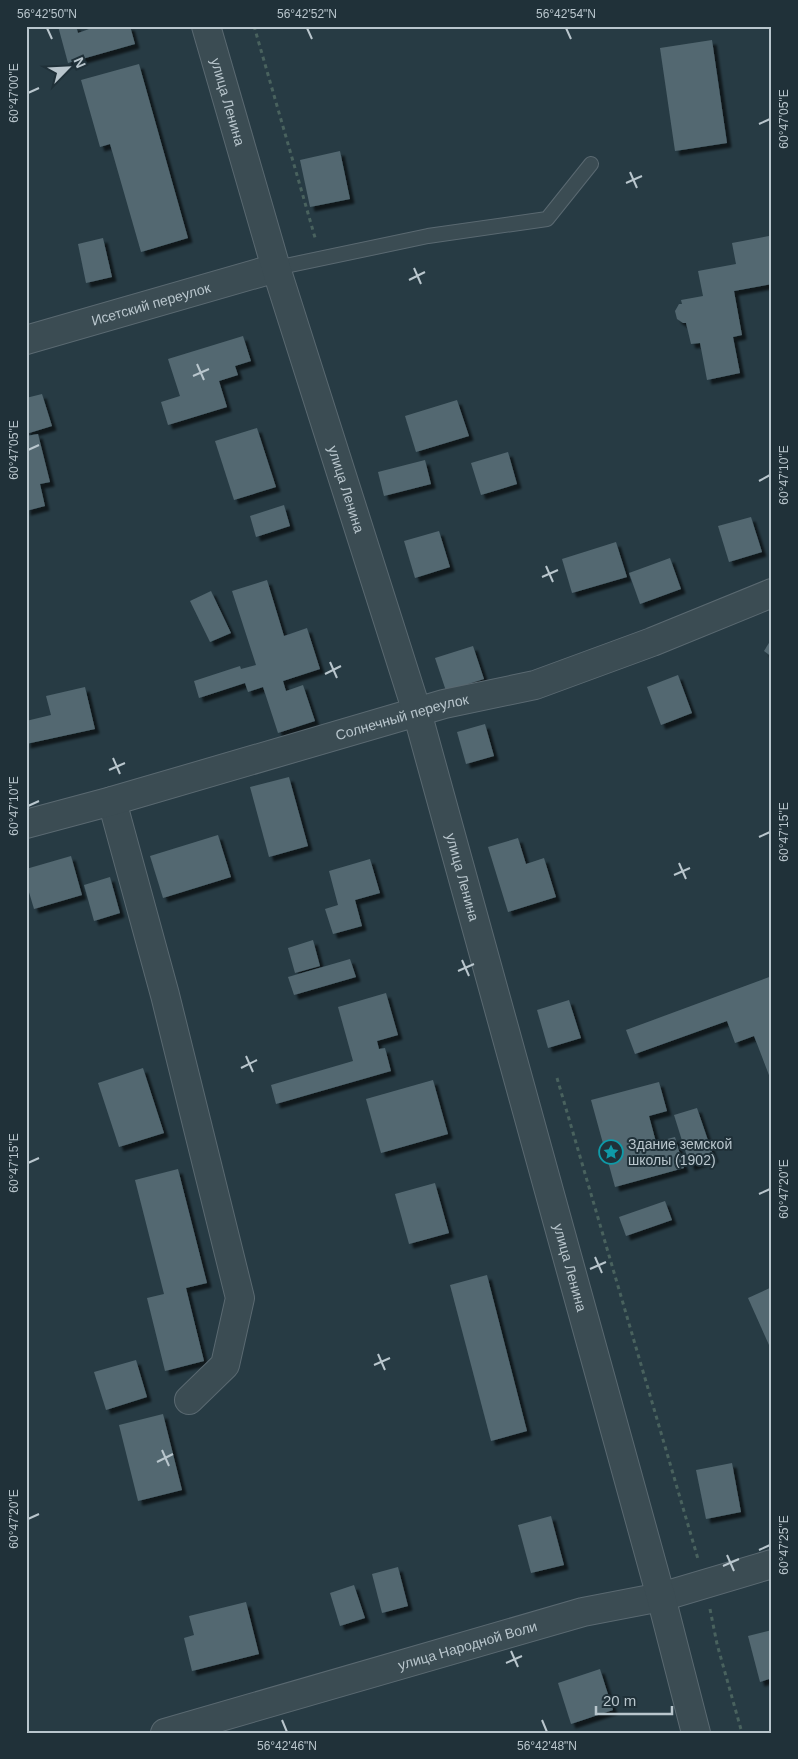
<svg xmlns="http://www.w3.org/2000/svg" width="798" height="1759" font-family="Helvetica,sans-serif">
<defs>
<filter id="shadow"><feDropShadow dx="4.5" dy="4.5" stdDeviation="1" flood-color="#0009"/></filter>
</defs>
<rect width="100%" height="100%" fill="#273b44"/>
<g fill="#536871" filter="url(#shadow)">
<path d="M58 26H76L78 33 89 29 88 26H130L135 44 68 63Z"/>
<path d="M712 40 727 143 675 151 660 48Z"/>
<path d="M139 64 188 238 141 252 110 144 100 147 81 80Z"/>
<path d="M340 151 350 199 310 207 300 160Z"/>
<path d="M769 236 772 248V284L734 291 742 335 733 337 740 373 707 380 700 343 691 344 686 323H683L677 319 675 311 679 304H682L681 300 703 296 698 271 736 264 732 243Z"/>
<path d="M103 238 112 277 86 283 78 244Z"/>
<path d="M243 336 251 361 235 366 238 375 219 381 227 407 168 425 161 402 180 396 168 359Z"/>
<path d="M42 394 52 426 26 434V398Z"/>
<path d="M457 400 469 436 416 452 405 416Z"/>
<path d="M257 428 276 487 234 500 215 441Z"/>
<path d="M38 434 50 482 40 484 45 506 26 511V436Z"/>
<path d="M508 452 517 484 481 495 471 463Z"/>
<path d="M425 460 431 484 384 496 378 472Z"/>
<path d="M284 505 290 526 256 537 250 516Z"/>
<path d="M751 517 762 552 729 562 718 526Z"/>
<path d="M439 531 450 567 415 578 404 541Z"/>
<path d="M616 542 627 577 572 593 562 559Z"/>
<path d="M670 558 681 589 640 604 629 573Z"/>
<path d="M267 580 284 636 307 628 320 669 283 681 286 691 303 685 315 721 278 733 263 687 248 692 245 683 199 698 194 681 240 666 241 669 256 665 232 591Z"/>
<path d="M211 591 231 633 210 642 190 601Z"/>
<path d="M772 638V657L764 651Z"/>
<path d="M473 646 484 679 446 691 435 658Z"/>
<path d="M678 675 692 713 661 725 647 687Z"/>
<path d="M85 687 95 729 26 744V721L51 715 46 696Z"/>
<path d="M485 724 494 756 466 764 457 732Z"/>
<path d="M289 777 308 846 269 857 250 787Z"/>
<path d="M218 835 231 877 163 898 150 856Z"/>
<path d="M518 838 526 864 544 858 556 897 508 912 488 847Z"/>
<path d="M71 856 82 895 34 909 26 882V869Z"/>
<path d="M370 859 380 893 355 900 362 926 333 934 325 909 338 905 329 871Z"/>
<path d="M110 877 120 913 94 921 84 885Z"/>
<path d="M313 940 320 966 295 973 288 948Z"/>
<path d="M350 959 356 977 294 995 288 977Z"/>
<path d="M772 976V1083L754 1036 735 1043 727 1021 635 1054 626 1030Z"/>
<path d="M386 993 398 1035 377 1041 379 1049 385 1048 391 1071 276 1104 271 1085 353 1061 338 1007Z"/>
<path d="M569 1000 581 1038 548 1048 537 1010Z"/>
<path d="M143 1068 164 1133 119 1147 98 1083Z"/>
<path d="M433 1080 448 1134 381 1153 366 1099Z"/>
<path d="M659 1082 667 1111 649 1116 656 1142 675 1137 684 1168 615 1187 591 1100Z"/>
<path d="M697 1108 714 1158 690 1166 674 1115Z"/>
<path d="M178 1169 207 1283 186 1288 204 1361 165 1371 147 1298 164 1294 135 1180Z"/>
<path d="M435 1183 449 1233 409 1244 395 1194Z"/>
<path d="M665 1201 672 1220 626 1236 619 1217Z"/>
<path d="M487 1275 527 1431 491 1441 450 1285Z"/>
<path d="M772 1287V1344L769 1345 748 1298Z"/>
<path d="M136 1360 147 1397 106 1410 94 1372Z"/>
<path d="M163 1414 182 1490 138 1501 119 1425Z"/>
<path d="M732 1463 741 1512 706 1519 696 1470Z"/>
<path d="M551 1516 564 1565 531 1573 518 1525Z"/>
<path d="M398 1567 408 1606 382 1613 372 1574Z"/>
<path d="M354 1585 365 1618 340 1626 330 1593Z"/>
<path d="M246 1602 259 1654 192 1671 184 1638 194 1635 189 1616Z"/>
<path d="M772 1630V1678L760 1682 748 1636Z"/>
<path d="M600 1669 613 1710 571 1724 558 1683Z"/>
</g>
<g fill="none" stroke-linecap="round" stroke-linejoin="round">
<g stroke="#5a6971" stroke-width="16">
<path id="service" d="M276 268 428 236 547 219 591 164"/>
</g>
<g stroke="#5a6971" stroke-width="30">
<g id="minor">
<path id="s1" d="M26 340 276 268"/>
<path d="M112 801 165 995 240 1298 225 1365 189 1400"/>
<path id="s2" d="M26 824 112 801 444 704 535 685 652 642 772 593"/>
<path id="s3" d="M165 1733 583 1612 661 1597 772 1564"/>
</g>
</g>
<g stroke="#5a6971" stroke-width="30">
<g id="tertiary">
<path id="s4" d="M206 26 276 268 417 712 661 1597 696 1733"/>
</g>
</g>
<g stroke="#49625e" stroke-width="3" stroke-dasharray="4 4" stroke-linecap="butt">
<path d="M254 26 316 241"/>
<path d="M557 1078 698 1559"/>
<path d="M710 1609 717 1644 742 1733"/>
</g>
<use href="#service" stroke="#3b4c53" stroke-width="14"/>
<use href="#minor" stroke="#3b4c53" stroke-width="28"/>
<use href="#tertiary" stroke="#3b4c53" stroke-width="28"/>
</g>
<path fill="none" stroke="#b9c6cd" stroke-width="2" d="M47 28 52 39M307 28 312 39M566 28 571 39M28 93 39 88M759 124 770 119M630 172 637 188M626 183 642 176M414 268 421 284M409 280 425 272M197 364 204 380M193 376 209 369M28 450 39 445M759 481 770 475M546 566 553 582M542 577 558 570M330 662 337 678M325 674 341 666M113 758 120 774M109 770 125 763M28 806 39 801M759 837 770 832M679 863 686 879M674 875 690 868M462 960 469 976M458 971 474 964M246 1056 253 1072M241 1068 257 1060M28 1163 39 1158M759 1194 770 1189M595 1257 602 1273M590 1269 606 1262M378 1354 385 1370M374 1365 390 1358M162 1450 169 1466M157 1462 173 1454M28 1519 39 1514M759 1550 770 1545M727 1555 734 1571M723 1566 739 1559M511 1651 518 1667M506 1663 522 1656M282 1720 287 1732M542 1720 547 1732"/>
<defs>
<g id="sight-ring" transform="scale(1.25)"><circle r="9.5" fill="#203139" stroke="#0f9aa8" stroke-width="1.5"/><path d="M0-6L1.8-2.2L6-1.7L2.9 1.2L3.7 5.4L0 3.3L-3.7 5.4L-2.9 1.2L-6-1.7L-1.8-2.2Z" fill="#0f9aa8"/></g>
</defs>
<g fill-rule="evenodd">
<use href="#sight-ring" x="611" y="1152"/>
</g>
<g text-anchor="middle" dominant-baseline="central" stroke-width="4" stroke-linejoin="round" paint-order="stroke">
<g font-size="14" fill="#b9c6cd" stroke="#203139">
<text stroke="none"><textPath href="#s4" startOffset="79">улица Ленина</textPath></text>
<text stroke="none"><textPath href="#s1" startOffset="130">Исетский переулок</textPath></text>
<text stroke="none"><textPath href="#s4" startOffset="484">улица Ленина</textPath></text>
<text stroke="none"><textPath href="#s2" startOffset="391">Солнечный переулок</textPath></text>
<text stroke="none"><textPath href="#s4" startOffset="889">улица Ленина</textPath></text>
<text stroke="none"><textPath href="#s4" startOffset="1294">улица Ленина</textPath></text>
<text stroke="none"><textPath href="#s3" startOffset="315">улица Народной Воли</textPath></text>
</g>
<g font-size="14" fill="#b9c6cd" stroke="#203139" text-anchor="start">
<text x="628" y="1144">Здание земской<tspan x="628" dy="16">школы (1902)</tspan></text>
</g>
</g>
<rect width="798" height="1759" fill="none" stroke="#203139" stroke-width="55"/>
<g transform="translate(68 68) rotate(66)" stroke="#203139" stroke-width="4" paint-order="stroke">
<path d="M0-4L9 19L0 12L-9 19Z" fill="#b9c6cd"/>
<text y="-8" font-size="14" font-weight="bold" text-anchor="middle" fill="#b9c6cd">N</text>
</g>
<path d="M596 1706v8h76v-8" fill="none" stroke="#b9c6cd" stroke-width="2.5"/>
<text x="603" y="1706" font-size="15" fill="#b9c6cd" stroke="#203139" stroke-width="4" paint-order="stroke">20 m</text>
<rect x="28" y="28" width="742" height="1704" fill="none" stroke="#b9c6cd" stroke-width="2"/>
<g font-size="12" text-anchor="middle" fill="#b9c6cd">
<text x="47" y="18">56°42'50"N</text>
<text x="307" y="18">56°42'52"N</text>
<text x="566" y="18">56°42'54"N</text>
<text transform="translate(14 93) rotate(-90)" y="4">60°47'00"E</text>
<text transform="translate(784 119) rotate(-90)" y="4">60°47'05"E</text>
<text transform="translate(14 450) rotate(-90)" y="4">60°47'05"E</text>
<text transform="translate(784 475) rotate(-90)" y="4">60°47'10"E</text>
<text transform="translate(14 806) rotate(-90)" y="4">60°47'10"E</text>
<text transform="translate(784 832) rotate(-90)" y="4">60°47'15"E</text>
<text transform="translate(14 1163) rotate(-90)" y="4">60°47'15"E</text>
<text transform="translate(784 1189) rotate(-90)" y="4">60°47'20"E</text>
<text transform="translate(14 1519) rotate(-90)" y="4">60°47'20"E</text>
<text transform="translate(784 1545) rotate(-90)" y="4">60°47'25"E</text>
<text x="287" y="1750">56°42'46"N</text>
<text x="547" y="1750">56°42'48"N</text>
</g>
</svg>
